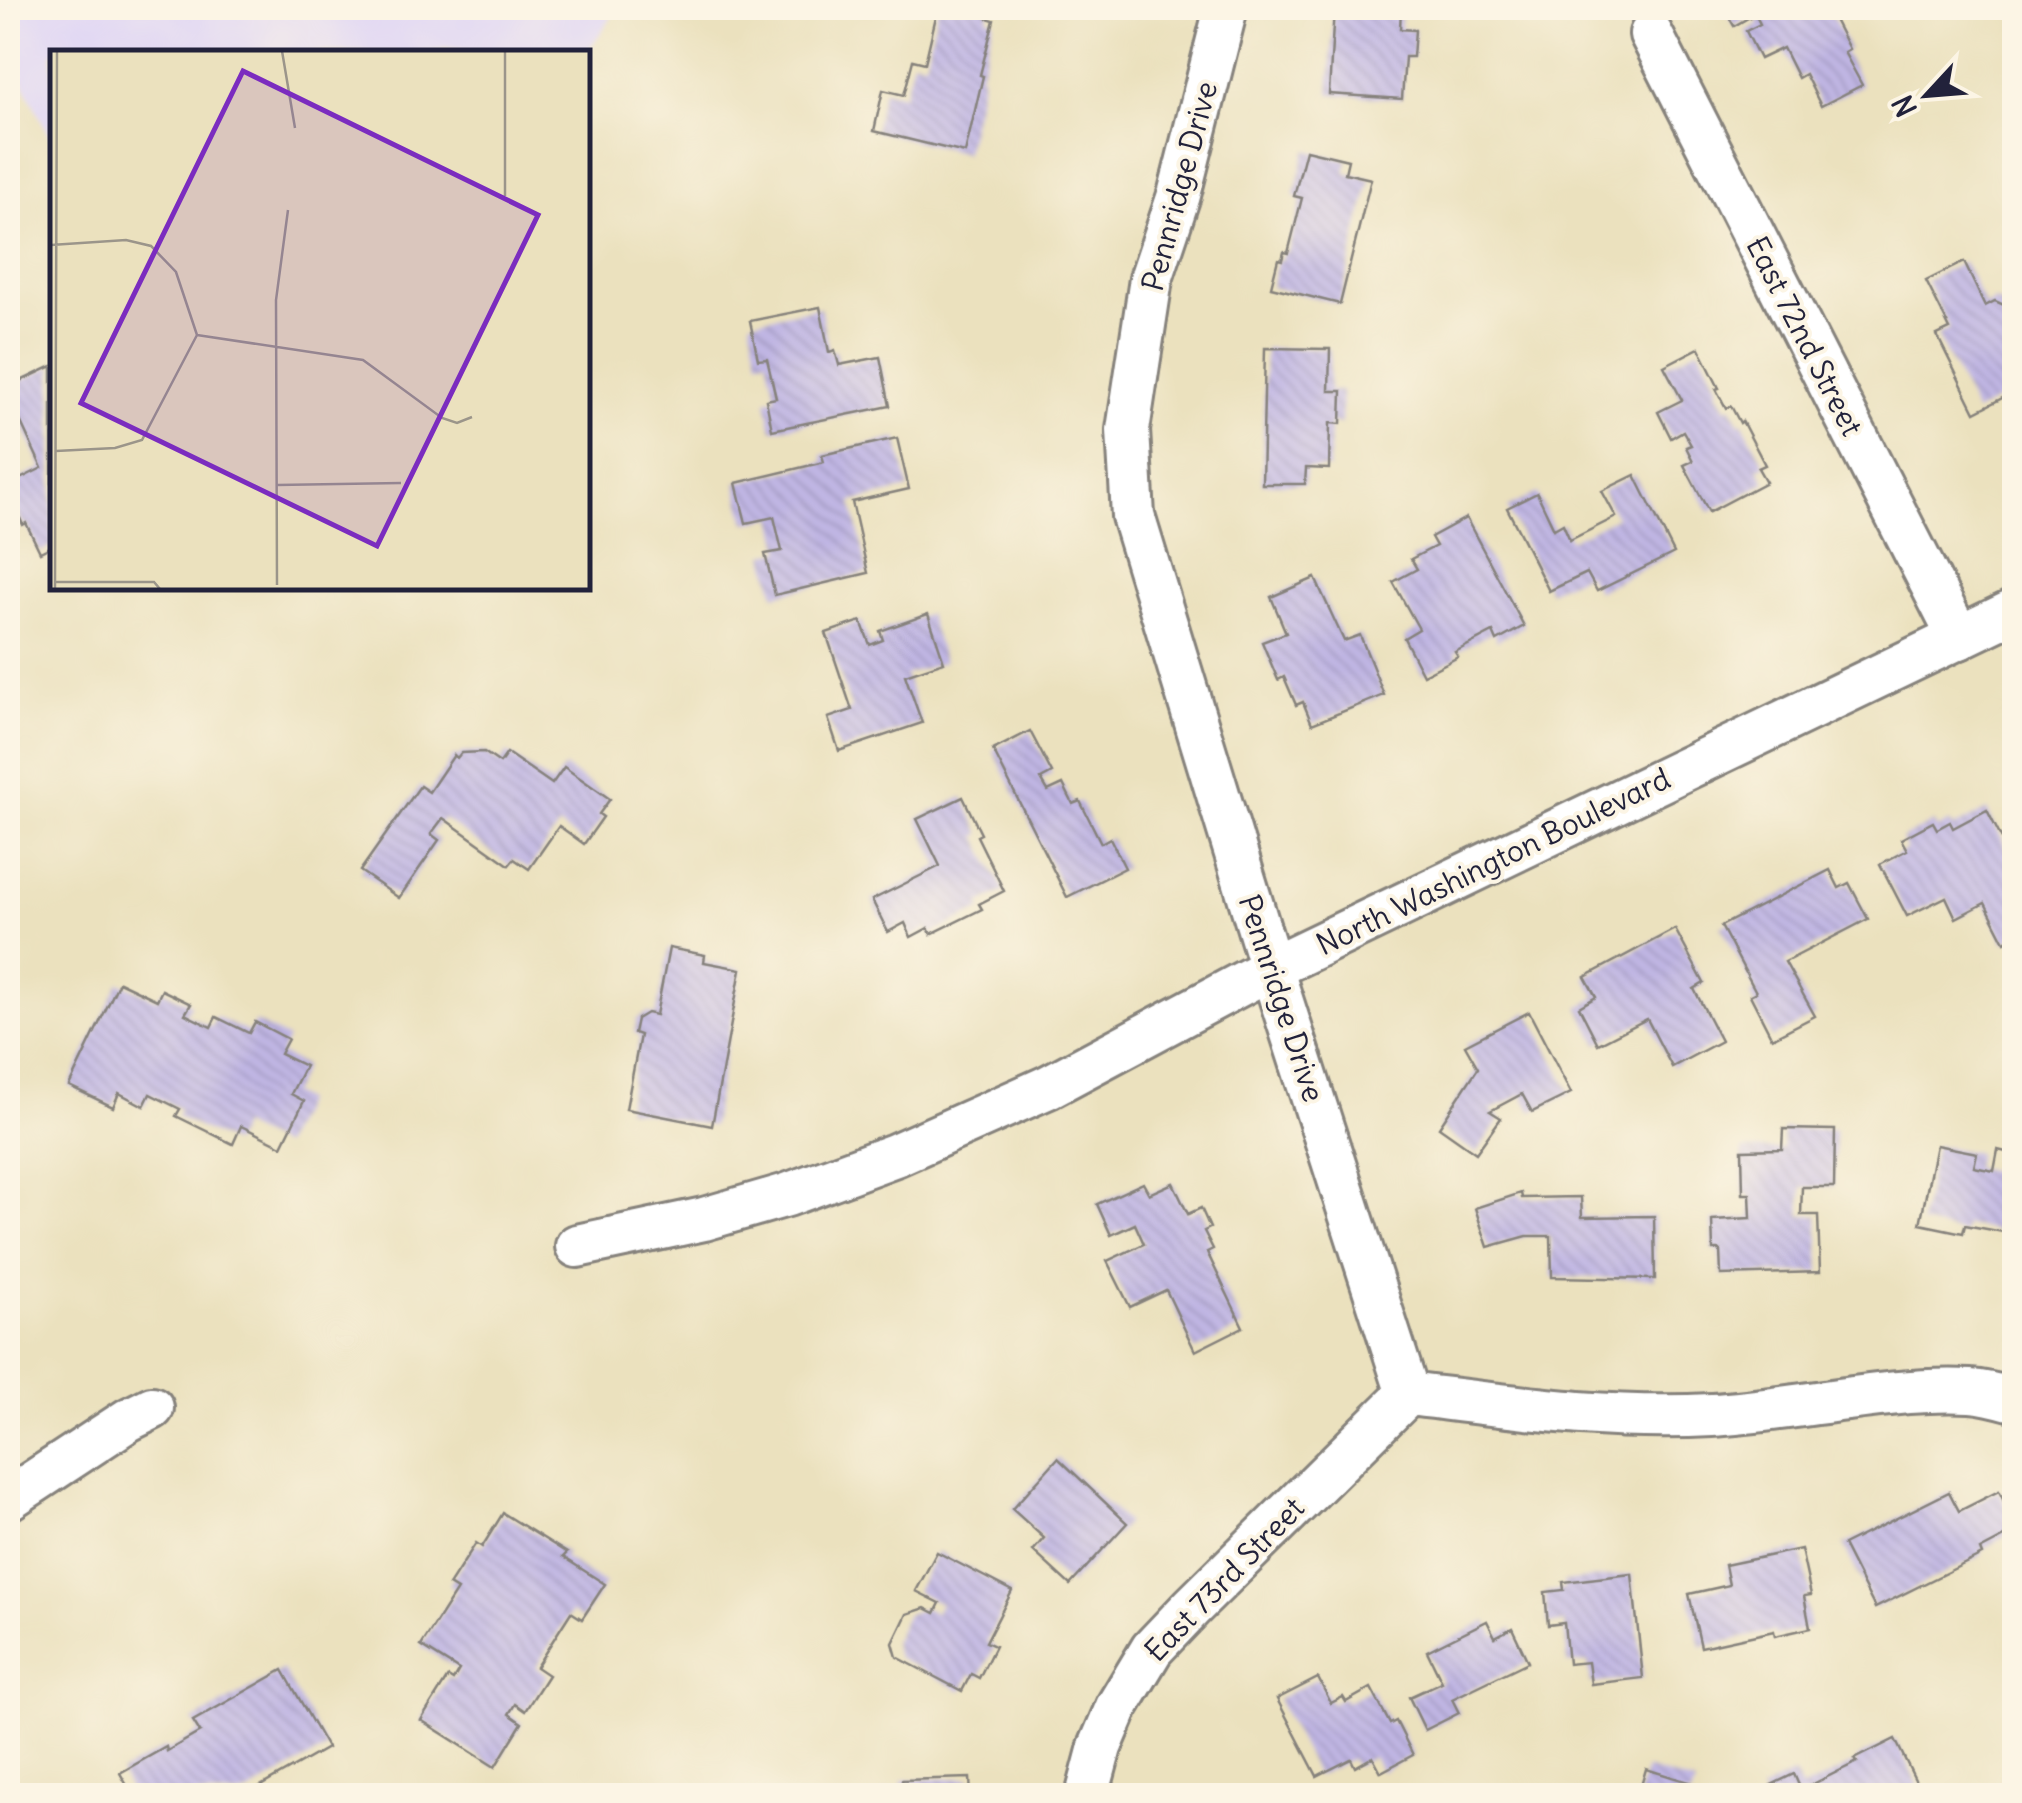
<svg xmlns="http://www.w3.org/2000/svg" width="2022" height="1803" font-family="Delius,sans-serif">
<defs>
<pattern id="building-back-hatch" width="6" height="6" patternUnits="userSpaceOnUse" patternTransform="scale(2.5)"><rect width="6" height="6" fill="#c0b6e3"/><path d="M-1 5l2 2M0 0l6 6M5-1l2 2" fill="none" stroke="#a59cc4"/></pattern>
</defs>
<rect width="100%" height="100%" fill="#fcf5e5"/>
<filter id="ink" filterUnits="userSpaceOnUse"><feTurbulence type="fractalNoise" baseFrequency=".01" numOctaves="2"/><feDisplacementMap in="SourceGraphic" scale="20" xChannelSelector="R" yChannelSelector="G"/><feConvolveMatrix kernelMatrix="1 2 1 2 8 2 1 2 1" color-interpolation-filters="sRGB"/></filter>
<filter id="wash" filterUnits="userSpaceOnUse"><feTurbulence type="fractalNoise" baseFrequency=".0048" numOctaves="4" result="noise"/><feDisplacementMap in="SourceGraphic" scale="40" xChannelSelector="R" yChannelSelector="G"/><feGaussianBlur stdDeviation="2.25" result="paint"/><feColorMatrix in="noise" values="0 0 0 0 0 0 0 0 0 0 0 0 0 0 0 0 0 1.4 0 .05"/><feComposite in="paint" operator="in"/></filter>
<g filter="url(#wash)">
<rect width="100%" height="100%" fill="#ebe1be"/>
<path fill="#dfd5f5" d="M8 8H618L587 52H483L447 48 431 52H52V141L8 53Z"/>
<g id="blocks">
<g fill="url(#building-back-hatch)">
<path d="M938 8H990L987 18 994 20 980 75 983 76 965 153 874 131 883 90 904 95 913 60 925 63Z"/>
<path d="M1334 8H1401L1400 29 1415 30 1413 57H1405L1402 99 1329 94Z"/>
<path d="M1724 8H1828L1849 49 1844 52 1862 85 1821 106 1805 74 1798 78 1783 48 1760 59 1746 31 1760 24 1755 14 1734 26Z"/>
<path d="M1306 150 1348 160 1345 173 1371 179 1340 304 1271 287 1278 259 1282 260 1284 252 1288 253 1302 198 1294 196Z"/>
<path d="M1964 262 1985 306 1995 301 2004 305 2011 312 2014 335V359L2008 362 2014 377V392L1975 412 1937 335 1950 329 1926 281Z"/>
<path d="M820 307 829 352 835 350 839 365 880 357 890 406 772 430 766 400 776 398 767 359 758 360 750 321Z"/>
<path d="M1265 348 1330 349 1329 391H1342L1341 424 1330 423 1329 469 1306 468 1305 484H1262Z"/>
<path d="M1699 348 1719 388 1716 389 1726 408 1731 406 1740 423 1742 421 1765 465 1758 468 1766 482 1709 512 1684 465 1693 461 1686 447 1691 445 1683 431 1671 438 1658 412 1682 400 1664 366Z"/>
<path d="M52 366V546L40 552 26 523 23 525 8 491V485L42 468 8 394V387Z"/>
<path d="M897 438 909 489 852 502 868 573 775 595 765 554 782 551 774 517 746 523 736 483 824 462 822 455Z"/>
<path d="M1635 475 1674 553 1597 591 1587 573 1549 591 1507 508 1537 493 1554 529 1563 524 1570 540 1616 517 1602 491Z"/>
<path d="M1466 518 1524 626 1497 641 1493 632 1455 652 1458 657 1423 675 1404 638 1419 629 1393 582 1417 569 1411 559 1436 546 1431 537Z"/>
<path d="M1315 578 1344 641 1360 635 1384 695 1312 724 1303 702 1296 705 1284 677 1278 680 1262 642 1286 633 1271 597Z"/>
<path d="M928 614 944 662 905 675 922 723 839 751 828 718 852 710 826 633 861 621 870 645 883 640 880 631Z"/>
<path d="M1030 731 1052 773 1041 779 1048 791 1063 784 1073 804 1080 801 1101 843 1110 838 1125 868 1067 897 993 750Z"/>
<path d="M484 752 500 763 507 753 552 784 564 767 610 799 599 814 603 817 584 844 559 826 529 869 514 859 509 865 443 818 431 834 439 840 399 898 360 871 420 786 429 792 454 755 457 758 461 753Z"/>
<path d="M963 797 981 834 977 836 1004 891 979 904 982 909 931 934 928 928 911 937 905 923 888 932 872 900 940 866 917 819Z"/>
<path d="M1987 810 2014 863V937L2005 942 1985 903 1956 918 1946 897 1907 916 1880 864 1907 850 1901 839 1933 822 1937 829 1950 822 1953 828Z"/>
<path d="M1830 870 1839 888 1849 883 1868 919 1785 962 1815 1016 1772 1038 1750 995 1756 992 1721 926Z"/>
<path d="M1675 929 1704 983 1694 989 1721 1041 1672 1067 1647 1019 1598 1044 1579 1007 1596 997 1585 977Z"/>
<path d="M669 948 705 955 704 962 741 969 712 1126 626 1109 640 1035 634 1033 637 1019 647 1013 656 1015Z"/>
<path d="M119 982 157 1000 162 990 191 1004 185 1014 211 1027 216 1017 249 1033 255 1022 288 1039 280 1054 305 1066 291 1094 304 1101 282 1146 241 1126 233 1144 176 1116 180 1109 150 1094 144 1106 119 1093 113 1107 69 1086Z"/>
<path d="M1529 1012 1571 1093 1532 1112 1522 1094 1490 1111 1501 1118 1476 1153 1439 1127 1478 1068 1465 1045Z"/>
<path d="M1783 1129 1835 1130 1834 1187H1802L1801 1215H1818L1820 1272 1721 1275 1720 1250H1713L1712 1220 1751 1218 1750 1194H1743L1742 1150 1782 1149Z"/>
<path d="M1936 1145 1977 1153 1974 1167 1994 1171 1998 1150 2014 1154V1234L1965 1225 1963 1233 1920 1224Z"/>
<path d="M1143 1183 1149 1194 1173 1183 1188 1214 1201 1208 1210 1228 1204 1231 1213 1249 1207 1252 1243 1327 1195 1351 1166 1290 1130 1307 1107 1261 1144 1244 1135 1224 1111 1235 1097 1204Z"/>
<path d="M1521 1193 1522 1198 1581 1197 1582 1217 1654 1216 1655 1279 1552 1277 1551 1236H1527L1488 1247 1475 1208Z"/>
<path d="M1058 1458 1127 1523 1070 1585 1033 1551 1044 1538 1012 1509Z"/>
<path d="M1999 1491 2014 1522V1532L1980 1550 1982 1555 1875 1608 1843 1545 1949 1492 1959 1511Z"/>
<path d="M503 1513 567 1553 563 1557 605 1584 582 1619 571 1612 536 1667 548 1675 525 1711 515 1704 509 1714 522 1723 495 1767 421 1720 448 1677 453 1680 459 1670 421 1646 457 1590 449 1585 476 1543 482 1547Z"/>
<path d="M1801 1549 1811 1595 1804 1596 1810 1628 1775 1636 1774 1631 1701 1647 1689 1594 1729 1585 1725 1565Z"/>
<path d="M937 1552 1012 1591 986 1642 995 1646 979 1678 971 1674 962 1691 897 1657 893 1643 907 1614 925 1608 935 1613 940 1603 916 1591Z"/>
<path d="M1632 1574 1643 1678 1591 1684 1588 1662 1568 1664 1564 1623 1548 1625 1545 1592 1564 1590 1563 1582Z"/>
<path d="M1487 1621 1495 1637 1512 1628 1528 1662 1452 1699 1459 1713 1425 1730 1409 1697 1442 1682 1427 1651Z"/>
<path d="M283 1670 327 1748 243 1796H133L120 1773 166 1747 167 1751 200 1732 193 1721Z"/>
<path d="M1318 1678 1331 1703 1343 1697 1346 1702 1371 1688 1390 1724 1396 1721 1413 1755 1381 1772 1373 1757 1355 1767 1351 1759 1317 1776 1277 1699Z"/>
<path d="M1895 1739 1921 1792 1914 1796H1764L1761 1790 1794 1774 1801 1790 1857 1762 1855 1759Z"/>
<path d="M1646 1769 1695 1784 1691 1796H1638Z"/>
<path d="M970 1778 971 1796H882V1791L902 1790V1780Z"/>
</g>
</g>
</g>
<g filter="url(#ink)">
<use href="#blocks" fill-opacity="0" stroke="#86827c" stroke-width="2.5"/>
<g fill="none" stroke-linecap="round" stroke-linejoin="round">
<g stroke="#86827c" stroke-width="48">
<g id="street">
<path d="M1226 8 1179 195 1151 279 1128 430 1133 516 1271 968 1408 1394"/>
<path d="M1651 34 1959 638"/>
<path d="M577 1246 704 1219 787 1195 895 1155 1048 1087 1271 968 2014 611"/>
<path d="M1408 1394C1509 1406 1610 1421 1712 1415 1797 1410 1886 1387 1970 1391 1985 1392 2000 1396 2014 1400"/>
<path d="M8 1499 128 1420 152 1408"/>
<path d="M1087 1796 1100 1747 1117 1707 1152 1649 1192 1607 1408 1394"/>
</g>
</g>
<use href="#street" stroke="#fff" stroke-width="42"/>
</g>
</g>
<g text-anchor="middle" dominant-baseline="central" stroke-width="8" stroke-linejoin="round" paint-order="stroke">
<g font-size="30" fill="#22223b" stroke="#fcf5e5">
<text transform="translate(1179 186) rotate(-75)">Pennridge Drive</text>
<text transform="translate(1805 336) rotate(63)">East 72nd Street</text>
<text transform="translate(1493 861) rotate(-26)">North Washington Boulevard</text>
<text transform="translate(1282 998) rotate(72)">Pennridge Drive</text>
<text transform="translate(1224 1579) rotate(-46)">East 73rd Street</text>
</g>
</g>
<g transform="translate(50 50)">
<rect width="540" height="540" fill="#ebe1be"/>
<path fill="none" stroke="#9b958a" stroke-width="2.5" d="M232 1 245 78M455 1V146M1 195 76 190 101 196 126 222 147 285M147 285 313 310 392 368 407 373 422 367M6 401 65 398 92 390 147 285M227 435 351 433M5 532H104L110 539M227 535 226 250 238 160M5 539 7 1"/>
<path fill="#7b2cbf" fill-opacity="0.15" stroke="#7b2cbf" stroke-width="5" d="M193 21 488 165 327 496 31 353Z"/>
<rect width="540" height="540" fill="none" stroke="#22223b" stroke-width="5"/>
</g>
<rect width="2022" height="1803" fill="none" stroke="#fcf5e5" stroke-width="40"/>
<g transform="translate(1927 95) rotate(244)" stroke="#fcf5e5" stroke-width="8" paint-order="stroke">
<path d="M0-8L18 38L0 25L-18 38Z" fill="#22223b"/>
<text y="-15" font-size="28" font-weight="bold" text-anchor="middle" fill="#22223b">N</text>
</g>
</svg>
